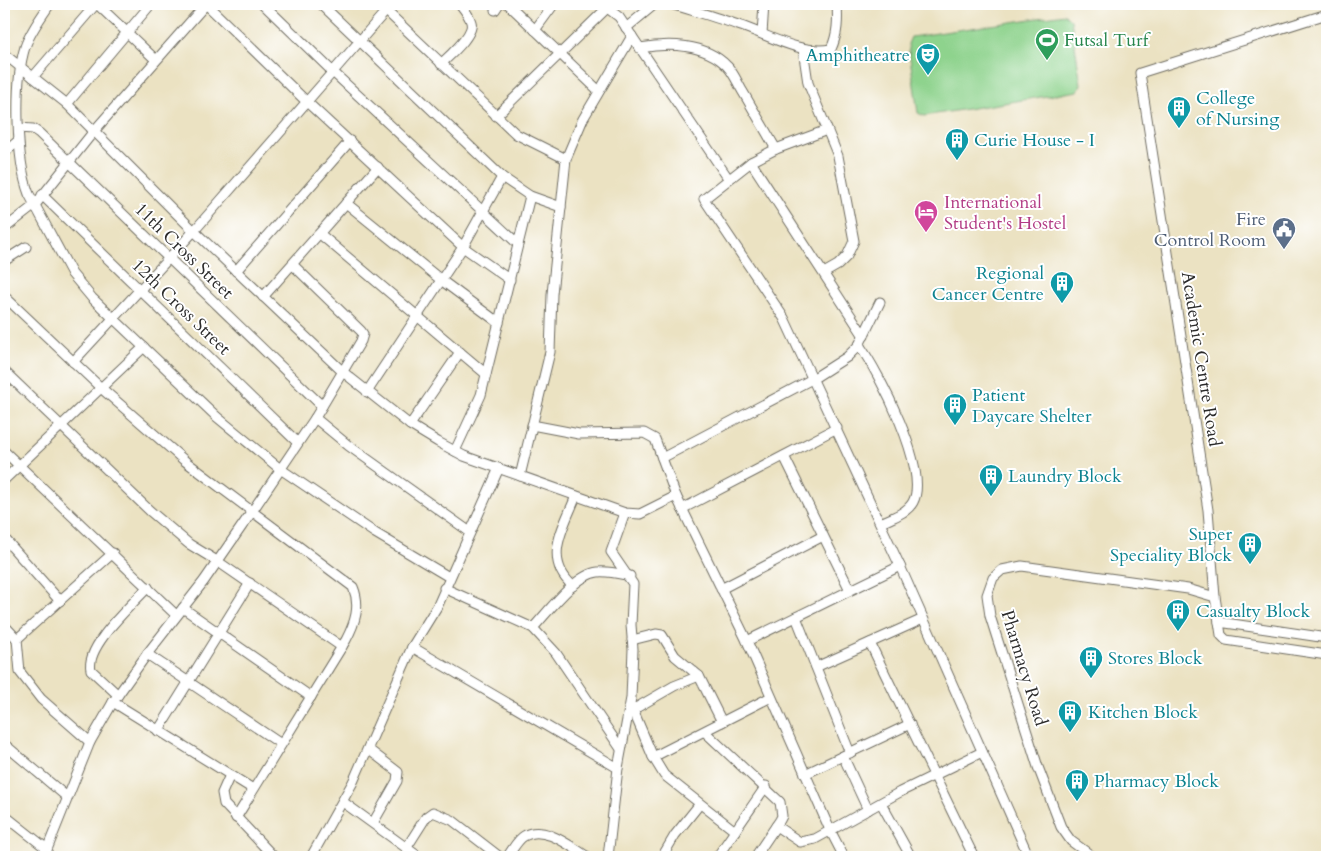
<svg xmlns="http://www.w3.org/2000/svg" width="1331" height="861" font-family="Cardo,serif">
<rect width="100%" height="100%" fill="#fff"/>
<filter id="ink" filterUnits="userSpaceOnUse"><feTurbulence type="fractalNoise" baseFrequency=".02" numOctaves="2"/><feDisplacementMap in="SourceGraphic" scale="10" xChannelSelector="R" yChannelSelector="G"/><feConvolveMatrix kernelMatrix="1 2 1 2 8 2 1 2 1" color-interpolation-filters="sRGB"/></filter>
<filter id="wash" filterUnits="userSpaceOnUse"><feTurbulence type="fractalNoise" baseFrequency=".0096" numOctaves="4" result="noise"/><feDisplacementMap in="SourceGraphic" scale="20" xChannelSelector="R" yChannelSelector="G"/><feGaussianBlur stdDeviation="1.12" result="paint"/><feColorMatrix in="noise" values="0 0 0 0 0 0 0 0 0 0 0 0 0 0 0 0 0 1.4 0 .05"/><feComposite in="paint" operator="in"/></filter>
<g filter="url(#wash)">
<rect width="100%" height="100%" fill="#ebe2c2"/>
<path fill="#8ed38d" stroke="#5c7f5c" d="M1065 14 1071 20 1081 84 1078 91 924 116 918 113 908 44 911 37Z"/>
</g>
<g filter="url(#ink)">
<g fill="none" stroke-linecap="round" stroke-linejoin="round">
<g stroke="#6e6b60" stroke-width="11">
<g id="minor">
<path d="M50 4C41 17 30 32 25 47 14 82 16 160 29 194L72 274 92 298 217 417 279 468 375 533 449 577"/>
<path d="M97 4 156 60"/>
<path d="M263 4 333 72 518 244"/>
<path d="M321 4 502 177 530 196 561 207"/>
<path d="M379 4 516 134 566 159"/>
<path d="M508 4 599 91"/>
<path d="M602 4 619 17 728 178"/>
<path d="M671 4C693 11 716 17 738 25 767 34 799 55 831 49 838 34 838 20 837 4"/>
<path d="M495 10 499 4"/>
<path d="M626 28 655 4"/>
<path d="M535 30 554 4"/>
<path d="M762 34 764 4"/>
<path d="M640 48C668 43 705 43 727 66 734 73 738 84 743 92 754 111 765 130 776 149"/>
<path d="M803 49 808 83 838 156 854 241 847 256 838 265 824 273"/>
<path d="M4 54 67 104 194 231 343 372 410 425 438 442 464 456 625 513 640 514 676 496"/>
<path d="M441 64C449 56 475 34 471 22 469 15 464 9 460 4"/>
<path d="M33 77 96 4"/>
<path d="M67 104 151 4"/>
<path d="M496 116 608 7"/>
<path d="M19 128 33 129 39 133 322 406"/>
<path d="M827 130 776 149 751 162 704 199 784 318 900 566 1029 857"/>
<path d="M4 153 18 141"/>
<path d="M751 162 864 336"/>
<path d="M42 195 297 442"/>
<path d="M346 203 441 280 499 323"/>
<path d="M4 229 35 205 94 131 206 4 308 103 463 247 510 280"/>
<path d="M320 234 486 374"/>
<path d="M4 261 26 247"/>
<path d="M236 271 350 141"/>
<path d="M4 296 100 387 185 461 353 587C361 606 355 623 346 640L236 818"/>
<path d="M263 297 378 167"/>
<path d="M859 345C879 372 930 471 913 502 907 513 891 518 881 523"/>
<path d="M73 362 194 231 392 4"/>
<path d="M4 371 150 511 189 544 217 561 342 647"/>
<path d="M367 392 463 247 502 177"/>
<path d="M315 418 349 446 470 532"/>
<path d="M410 425 460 352"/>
<path d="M532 425 579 434 644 433 655 439 676 496 747 641 830 830 844 857"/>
<path d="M4 451 176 615"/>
<path d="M455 451 481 395 530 196"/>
<path d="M784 456 850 590"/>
<path d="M662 458 814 378 847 357 859 345 880 302"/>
<path d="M520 476 550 352 552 294 566 159 583 119 632 36"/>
<path d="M4 480 144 347"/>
<path d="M682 509 837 428"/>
<path d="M4 538 60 601"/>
<path d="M573 586C542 559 564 527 576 496"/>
<path d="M444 588 533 628 556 653 621 749"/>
<path d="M721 589 823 536"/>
<path d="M183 608 311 697"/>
<path d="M796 617 850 753"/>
<path d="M1219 622 1215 597 1208 510 1140 73 1327 14"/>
<path d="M4 625 17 639"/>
<path d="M533 628C548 612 576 574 598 572 609 571 620 574 630 576"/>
<path d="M1327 638 1219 622 1221 635 1226 640 1327 655"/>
<path d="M17 639 20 672 41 699 90 742"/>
<path d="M17 639 113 553"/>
<path d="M632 640 656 634 662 635 675 656 699 676 722 722"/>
<path d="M747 641 900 566"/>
<path d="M870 643 974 857"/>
<path d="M412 647 618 768"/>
<path d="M147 654 281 744"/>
<path d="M816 667 923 619"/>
<path d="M118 695 91 670C85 646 132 605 148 587"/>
<path d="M113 702 253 789"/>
<path d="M633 710 653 757 664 775 735 831"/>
<path d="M629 712 674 686 699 676"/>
<path d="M158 731 250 583"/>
<path d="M705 732 780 802 782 816 780 820 755 857"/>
<path d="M4 744 67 797"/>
<path d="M368 749 398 772 397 781 373 823"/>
<path d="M843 756 868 810"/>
<path d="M653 757 771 697"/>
<path d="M805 774 910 724"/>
<path d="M230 775 222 793 224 804 274 857"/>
<path d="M343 802 419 857"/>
<path d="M881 803 911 857"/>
<path d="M4 815 47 849"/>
<path d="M776 826 800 842 815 839 900 792 982 752"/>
<path d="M407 847 426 817 433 812 452 820 500 857"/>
<path d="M44 857 90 742 113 702 147 654 204 581 251 513 315 418 361 341 363 334 361 331 293 265"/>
<path d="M311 857 353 782 412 647 438 605 499 468"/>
<path d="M507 857C512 851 517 840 524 836 544 824 571 847 588 857"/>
<path d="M608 857 618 768 631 698 633 649 631 625 633 584 611 552 625 513"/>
<path d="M662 857 675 835 699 805"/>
<path d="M717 857 766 786"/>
<path d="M1093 857 1071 841 1061 827 1038 767 990 616 987 595 993 578 1002 570 1022 566 1188 589 1215 597"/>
</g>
</g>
<use href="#minor" stroke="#fff" stroke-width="9"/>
</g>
</g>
<defs>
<g id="stadium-pin" transform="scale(1.25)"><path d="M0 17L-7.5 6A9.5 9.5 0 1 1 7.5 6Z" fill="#2e9e5b" stroke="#fff"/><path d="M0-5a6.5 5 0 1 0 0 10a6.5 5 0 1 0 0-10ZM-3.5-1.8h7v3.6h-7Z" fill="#fff"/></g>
<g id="theatre-pin" transform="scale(1.25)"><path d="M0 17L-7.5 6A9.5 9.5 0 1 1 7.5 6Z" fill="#0f9aa8" stroke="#fff"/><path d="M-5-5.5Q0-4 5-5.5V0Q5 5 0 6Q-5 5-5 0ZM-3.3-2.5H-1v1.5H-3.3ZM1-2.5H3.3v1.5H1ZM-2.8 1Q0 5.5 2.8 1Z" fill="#fff"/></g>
<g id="building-pin" transform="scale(1.25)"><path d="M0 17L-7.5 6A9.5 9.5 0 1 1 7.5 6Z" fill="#0f9aa8" stroke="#fff"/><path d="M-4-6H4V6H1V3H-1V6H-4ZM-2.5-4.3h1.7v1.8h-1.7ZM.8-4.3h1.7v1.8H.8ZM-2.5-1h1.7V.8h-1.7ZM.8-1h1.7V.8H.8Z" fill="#fff"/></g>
<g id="hotel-pin" transform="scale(1.25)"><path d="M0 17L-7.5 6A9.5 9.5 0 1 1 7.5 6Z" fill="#d1479c" stroke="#fff"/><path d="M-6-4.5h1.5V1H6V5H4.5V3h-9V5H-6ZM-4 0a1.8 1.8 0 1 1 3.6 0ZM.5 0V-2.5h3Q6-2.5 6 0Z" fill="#fff"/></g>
<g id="civic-pin" transform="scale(1.25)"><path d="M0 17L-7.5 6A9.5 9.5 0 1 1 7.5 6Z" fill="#5c6f8a" stroke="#fff"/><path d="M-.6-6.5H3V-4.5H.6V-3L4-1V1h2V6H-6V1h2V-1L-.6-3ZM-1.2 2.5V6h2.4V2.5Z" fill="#fff"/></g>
</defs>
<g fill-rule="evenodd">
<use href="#stadium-pin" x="1047" y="40"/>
<use href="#theatre-pin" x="928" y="55"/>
<use href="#building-pin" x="1179" y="108"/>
<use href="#building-pin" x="957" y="140"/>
<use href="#hotel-pin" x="926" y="212"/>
<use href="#civic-pin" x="1284" y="229"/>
<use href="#building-pin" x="1062" y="283"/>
<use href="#building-pin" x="955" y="405"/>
<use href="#building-pin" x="991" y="476"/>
<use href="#building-pin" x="1250" y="544"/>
<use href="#building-pin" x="1178" y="611"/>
<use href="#building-pin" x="1091" y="658"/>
<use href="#building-pin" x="1070" y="712"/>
<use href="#building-pin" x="1077" y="781"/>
</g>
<g text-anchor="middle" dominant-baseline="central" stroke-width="4" stroke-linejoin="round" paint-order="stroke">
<g font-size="18" fill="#27864d" stroke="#fff" text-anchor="start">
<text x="1064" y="40">Futsal Turf</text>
</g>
<g font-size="18" fill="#0d838f" stroke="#fff" text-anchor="start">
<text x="910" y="55" text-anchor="end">Amphitheatre</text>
<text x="1196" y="98">College<tspan x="1196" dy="21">of Nursing</tspan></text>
<text x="974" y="140">Curie House - I</text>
<text x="1044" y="273" text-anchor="end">Regional<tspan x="1044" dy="21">Cancer Centre</tspan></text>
<text x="972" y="395">Patient<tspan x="972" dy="21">Daycare Shelter</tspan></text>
<text x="1008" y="476">Laundry Block</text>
<text x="1232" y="534" text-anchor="end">Super<tspan x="1232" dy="21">Speciality Block</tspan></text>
<text x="1196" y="611">Casualty Block</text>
<text x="1108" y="658">Stores Block</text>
<text x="1088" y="712">Kitchen Block</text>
<text x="1094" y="781">Pharmacy Block</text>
</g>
<g font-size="18" fill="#b23c85" stroke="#fff" text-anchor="start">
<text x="944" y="202">International<tspan x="944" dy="21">Student's Hostel</tspan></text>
</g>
<g font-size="18" fill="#4e5e75" stroke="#fff" text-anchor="end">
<text x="1266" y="219">Fire<tspan x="1266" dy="21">Control Room</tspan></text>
</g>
<g font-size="18" fill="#2b2b2b" stroke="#fff">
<text transform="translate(184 251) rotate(44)">11th Cross Street</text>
<text transform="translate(181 307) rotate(44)">12th Cross Street</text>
<text transform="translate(1201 359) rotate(81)">Academic Centre Road</text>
<text transform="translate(1024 668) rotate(73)">Pharmacy Road</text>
</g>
</g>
<rect width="1331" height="861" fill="none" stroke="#fff" stroke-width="20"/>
</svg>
